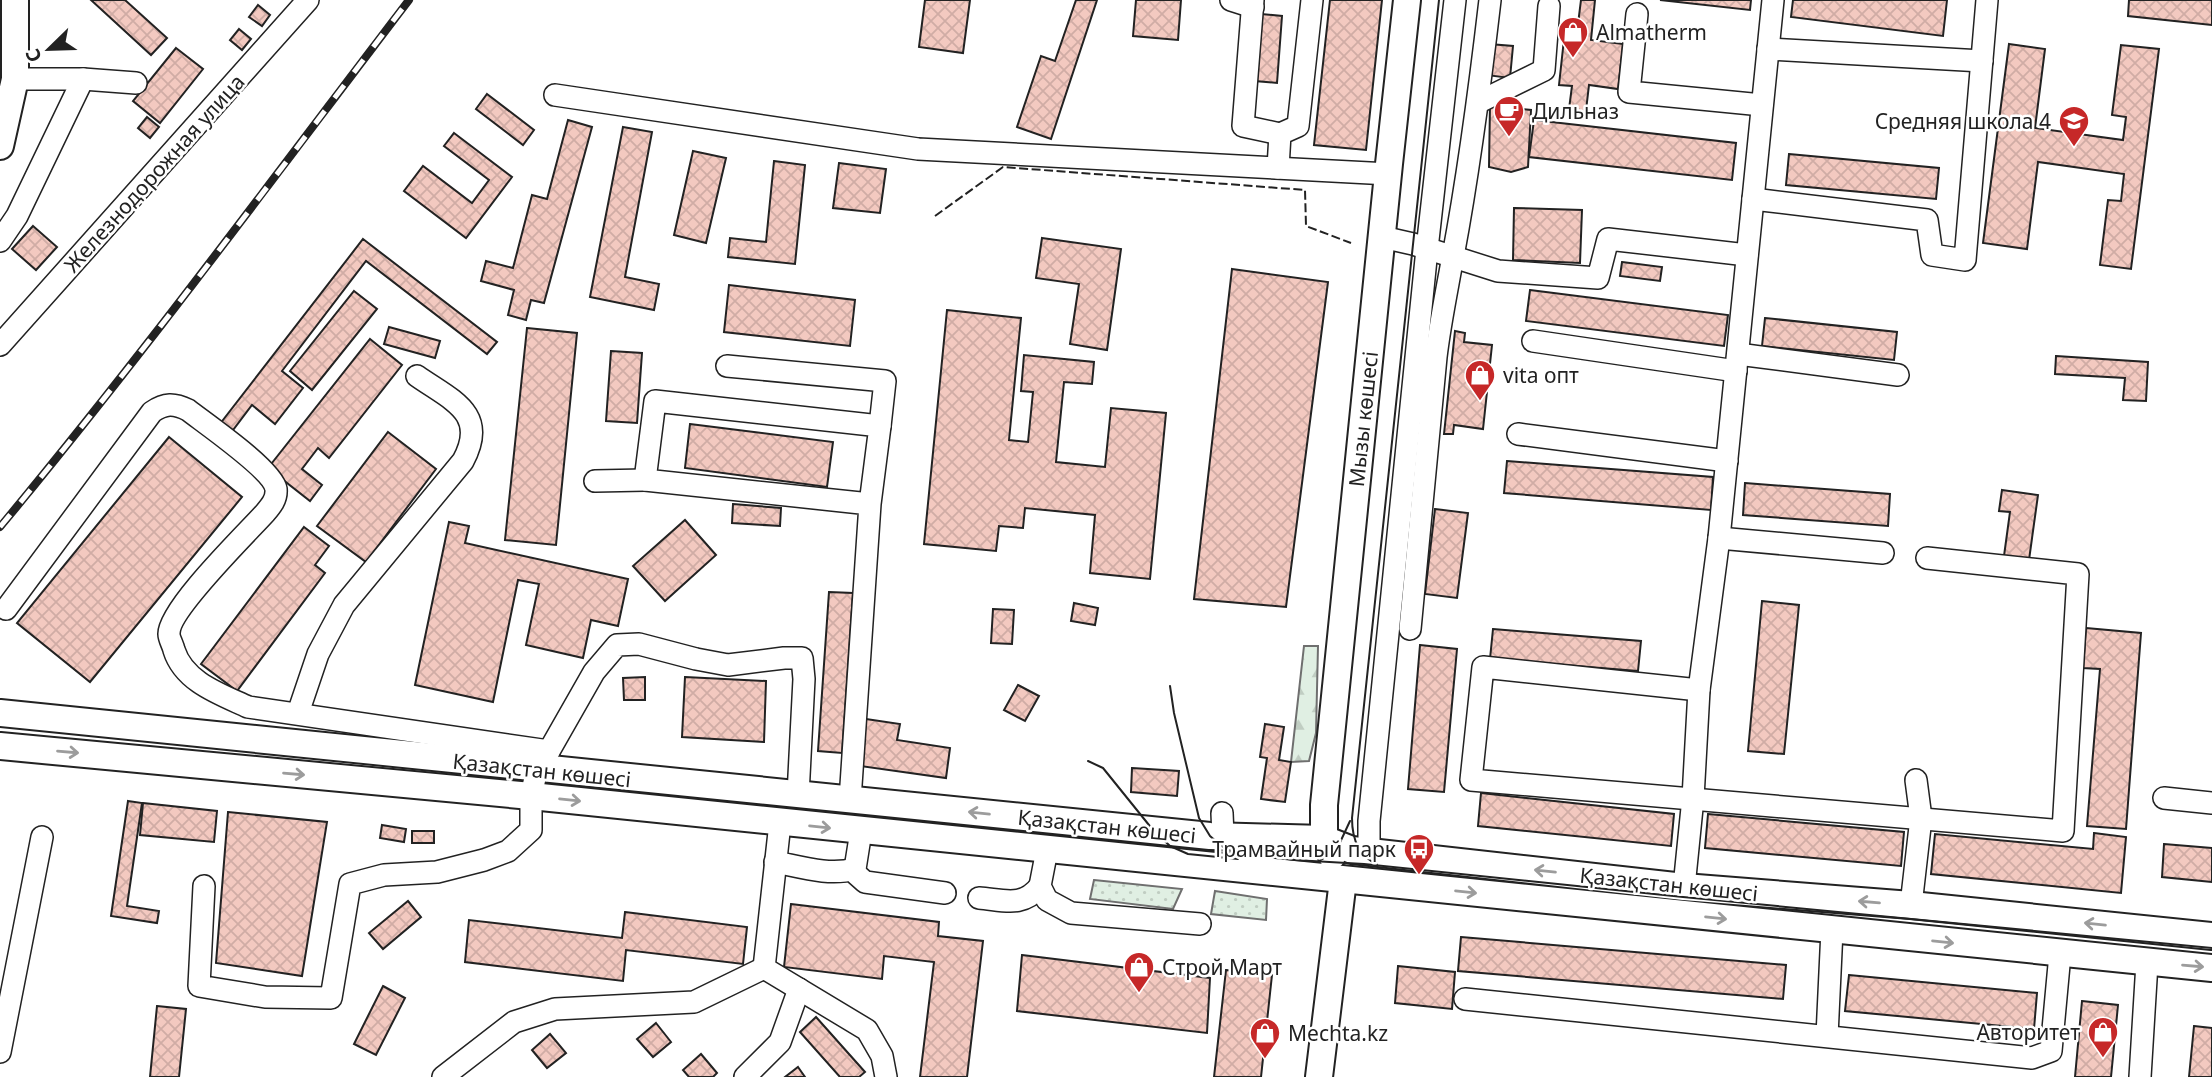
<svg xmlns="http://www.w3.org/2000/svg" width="2212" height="1077" font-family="'Noto Sans',sans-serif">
<defs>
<pattern id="grass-dots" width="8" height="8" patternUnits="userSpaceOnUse" patternTransform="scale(1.75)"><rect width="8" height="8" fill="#e0efe3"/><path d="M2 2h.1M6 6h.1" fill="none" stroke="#c0cdc2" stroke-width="1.8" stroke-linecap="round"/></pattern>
<pattern id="forest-firs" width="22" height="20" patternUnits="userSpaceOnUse" patternTransform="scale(1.75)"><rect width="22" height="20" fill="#e0efe3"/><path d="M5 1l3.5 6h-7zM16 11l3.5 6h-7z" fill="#c0cdc2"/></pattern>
<pattern id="building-cross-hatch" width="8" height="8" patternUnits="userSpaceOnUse" patternTransform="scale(1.75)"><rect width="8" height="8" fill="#f3c9c0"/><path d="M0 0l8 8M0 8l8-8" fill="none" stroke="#d0aca5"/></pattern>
</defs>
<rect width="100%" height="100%" fill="#fff"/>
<g fill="url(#grass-dots)" stroke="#6f6f6f" stroke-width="2">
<path d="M1094 880 1182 889 1173 909 1090 899Z"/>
<path d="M1215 891 1267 899 1266 920 1211 914Z"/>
</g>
<path fill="url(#forest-firs)" stroke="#6f6f6f" stroke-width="2" d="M1304 646H1318L1316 733 1309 761 1291 762Z"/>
<g fill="url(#building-cross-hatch)" stroke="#222" stroke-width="2">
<path d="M91 0H125L167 38 151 55Z"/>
<path d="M925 0H970L963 53 919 47Z"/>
<path d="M1076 0H1097L1051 139 1017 127 1041 56 1055 61Z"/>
<path d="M1136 0H1181L1178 40 1133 36Z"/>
<path d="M1330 0H1382L1366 150 1314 145Z"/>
<path d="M1581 0H1595L1591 40 1623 44 1618 89 1589 85 1585 119 1568 117 1572 86 1559 85 1564 39 1576 40Z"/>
<path d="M1660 0H1751L1750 10Z"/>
<path d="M1793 0H1947L1943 36 1791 17Z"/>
<path d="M2129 0H2212V25L2128 16Z"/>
<path d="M258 5 270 15 262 26 249 17Z"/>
<path d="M1261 14 1282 16 1277 83 1255 81Z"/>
<path d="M239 29 251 39 242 50 230 40Z"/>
<path d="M1489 44 1513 46 1510 78 1486 75Z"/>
<path d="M2009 44 2045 49 2035 128 2123 140 2126 117 2112 115 2121 45 2159 49 2131 269 2100 265 2108 200 2121 201 2124 174 2038 162 2027 249 1983 243Z"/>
<path d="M176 48 203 69 160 123 133 101Z"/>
<path d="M487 94 534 130 523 145 476 109Z"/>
<path d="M1490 105 1531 110 1528 167 1511 172 1489 167Z"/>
<path d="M147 117 159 127 150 138 138 128Z"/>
<path d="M568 120 592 127 544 303 531 300 526 320 508 315 514 290 481 281 486 261 513 268 532 195 547 199Z"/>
<path d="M1534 120 1736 143 1732 180 1529 157Z"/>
<path d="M623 127 652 132 625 277 659 284 654 310 590 297Z"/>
<path d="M454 133 512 177 466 238 404 191 423 166 472 203 489 180 444 146Z"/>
<path d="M693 151 726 158 706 243 674 235Z"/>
<path d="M1789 154 1939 168 1936 199 1786 185Z"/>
<path d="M774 161 805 165 795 264 728 257 730 238 766 242Z"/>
<path d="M839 163 886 169 880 213 833 208Z"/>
<path d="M1514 208 1582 210 1580 263 1513 260Z"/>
<path d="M33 226 57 247 36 270 12 249Z"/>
<path d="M1042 238 1121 249 1107 350 1070 344 1079 284 1036 278Z"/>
<path d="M363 239 497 342 487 354 366 261 282 371 303 388 275 424 252 405 227 438 216 429Z"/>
<path d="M1622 262 1662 267 1660 281 1620 276Z"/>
<path d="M1232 269 1328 282 1286 607 1194 599Z"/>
<path d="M729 285 855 300 850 346 724 332Z"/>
<path d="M1530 290 1728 315 1724 346 1526 321Z"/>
<path d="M354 291 377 309 312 390 290 371Z"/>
<path d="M947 310 1021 318 1009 440 1028 442 1033 392 1021 391 1024 355 1094 362 1092 384 1064 382 1056 462 1105 467 1111 408 1166 413 1150 579 1090 573 1095 515 1025 508 1023 528 999 526 996 551 924 544Z"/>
<path d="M1765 318 1897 332 1894 360 1762 346Z"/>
<path d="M389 327 440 341 435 358 384 344Z"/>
<path d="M527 328 577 333 556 545 505 540Z"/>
<path d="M1455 331 1465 333 1464 342 1492 345 1483 429 1454 425 1453 434H1444Z"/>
<path d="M370 339 402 365 329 458 318 448 302 469 322 485 310 501 268 468Z"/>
<path d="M611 351 642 353 637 423 606 421Z"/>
<path d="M2056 356 2148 362 2146 401 2123 400 2125 378 2055 374Z"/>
<path d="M690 424 833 442 827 487 685 468Z"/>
<path d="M388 432 436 469 366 562 317 526Z"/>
<path d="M169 437 242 497 90 682 17 623Z"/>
<path d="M1507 461 1713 477 1711 510 1504 493Z"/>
<path d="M1745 483 1890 494 1888 526 1743 515Z"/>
<path d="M2002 490 2038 495 2029 560 2004 556 2010 512 1999 511Z"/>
<path d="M733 504 781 508 780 526 732 523Z"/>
<path d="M1435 509 1468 513 1457 598 1425 594Z"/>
<path d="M685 520 716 555 665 601 633 566Z"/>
<path d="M449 522 469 526 465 543 628 579 618 626 591 620 583 658 526 645 539 584 518 580 493 702 415 685Z"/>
<path d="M304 527 329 546 315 565 325 573 237 691 201 664Z"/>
<path d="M829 592 853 593 842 753 818 751Z"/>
<path d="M1762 601 1799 605 1784 754 1748 751Z"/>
<path d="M1074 603 1098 608 1095 625 1071 621Z"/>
<path d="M993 609 1014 610 1012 644 991 643Z"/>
<path d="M2086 628 2141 633 2126 829 2087 826 2100 669 2083 668Z"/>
<path d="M1493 629 1641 641 1638 671 1490 659Z"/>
<path d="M1420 645 1457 649 1444 792 1408 789Z"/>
<path d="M645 677V700H624L623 678Z"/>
<path d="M685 677 766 681 764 742 682 737Z"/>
<path d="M1018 685 1039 696 1025 721 1004 710Z"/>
<path d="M866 719 900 724 897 740 950 748 946 778 860 766Z"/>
<path d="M1265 724 1284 727 1279 760 1291 762 1285 802 1261 799 1267 758 1260 757Z"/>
<path d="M1132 768 1179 771 1177 796 1131 792Z"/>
<path d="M1481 793 1674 814 1671 846 1478 826Z"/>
<path d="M128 801 142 803 127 906 159 911 157 923 111 916Z"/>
<path d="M143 803 217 811 214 842 140 835Z"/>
<path d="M228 812 327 822 302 976 216 963Z"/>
<path d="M1708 814 1904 832 1901 866 1705 848Z"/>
<path d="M382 825 406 829 404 842 380 838Z"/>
<rect x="412" y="831" width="22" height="12"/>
<path d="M2094 833 2126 837 2121 893 1931 874 1935 834 2093 849Z"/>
<path d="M2164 844 2212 848V882L2162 877Z"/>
<path d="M408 901 421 917 383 949 369 933Z"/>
<path d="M791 904 939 922 938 936 983 941 967 1077H920L934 962 884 956 882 979 784 967Z"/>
<path d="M625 912 747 927 743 964 626 950 623 981 465 962 469 920 622 938Z"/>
<path d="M1461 937 1786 965 1783 999 1458 971Z"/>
<path d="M1022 955 1210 978 1207 1033 1017 1011Z"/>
<path d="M1398 966 1455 972 1452 1009 1395 1003Z"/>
<path d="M1226 970 1272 975 1261 1077H1214Z"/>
<path d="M1849 975 2037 993 2034 1029 1845 1011Z"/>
<path d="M383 986 405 998 376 1055 354 1044Z"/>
<path d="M2082 1001 2118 1005 2111 1077H2075Z"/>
<path d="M157 1006 186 1009 179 1077H150Z"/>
<path d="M816 1017 865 1072 859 1077H840L800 1032Z"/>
<path d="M656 1023 671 1042 653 1057 637 1039Z"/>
<path d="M2194 1026 2212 1028V1077H2189Z"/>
<path d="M550 1034 566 1053 547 1068 532 1050Z"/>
<path d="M701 1054 717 1073 713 1077H689L683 1070Z"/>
<path d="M798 1067 805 1077H785Z"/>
</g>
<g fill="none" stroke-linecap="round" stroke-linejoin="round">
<g stroke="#222" stroke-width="24">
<g id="minor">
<path d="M1231 0 1253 7"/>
<path d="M1253 0 1243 126 1280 134"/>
<path d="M1637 14 1629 92 1762 105"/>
<path d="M1768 49 1982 61"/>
<path d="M15 79H83L136 83"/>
<path d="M555 95 918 149 1389 174"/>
<path d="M1479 102 1544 70 1549 6"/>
<path d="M1278 168 1280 134 1298 126 1312 0"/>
<path d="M1753 199 1927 220 1932 255 1965 260 1987 0"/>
<path d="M1382 237 1413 244 1498 271 1598 278 1608 239 1747 255"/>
<path d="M0 241 17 216 83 79"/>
<path d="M1533 341 1736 371"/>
<path d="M0 345 308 0"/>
<path d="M1738 354 1898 375"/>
<path d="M727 366 885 381 880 426"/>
<path d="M1518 434 1727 461"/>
<path d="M595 481 645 480"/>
<path d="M1719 538 1883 553"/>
<path d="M6 609 152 412C165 403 174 403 188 410 206 424 273 470 276 489 277 499 271 506 265 513 246 534 168 610 169 634 169 639 173 645 174 650 184 682 220 694 248 707L549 751"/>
<path d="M1410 629 1436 357C1440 323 1447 290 1453 256 1469 171 1480 86 1490 0"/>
<path d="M1699 690 1483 667 1471 780 2063 831 2078 574 1927 558"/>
<path d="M298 713 318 654 344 605 463 461C489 413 451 400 417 376"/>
<path d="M2164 798 2212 803"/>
<path d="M850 800 870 504 645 480 655 401 880 426 870 504"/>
<path d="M1222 813 1223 836"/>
<path d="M780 823 764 968 867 1030 882 1056 886 1077"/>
<path d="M861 831 855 869 856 874 865 882 945 893"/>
<path d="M1047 850 1040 886 1047 900 1071 913 1200 924"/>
<path d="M1369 851V821L1427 249 1455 0"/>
<path d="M775 862C801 867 829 876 855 869"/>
<path d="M204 886 199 986 265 997 331 998 350 884 384 875 437 872 484 860 508 851 531 830V796L537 769 549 751 594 672 617 645 639 644 696 659 728 665 784 658H802L804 679 798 795"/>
<path d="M1684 887 1693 798 1699 690 1719 538 1773 0"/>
<path d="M979 898C1004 900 1023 908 1040 886"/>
<path d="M1911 905 1921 818 1916 780"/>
<path d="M1465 999 2032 1058 2051 1051 2060 954"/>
<path d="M1827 1036 1832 930"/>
<path d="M0 1052 42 837"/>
<path d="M443 1077 514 1022 555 1009 694 1002 764 968"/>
<path d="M745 1077 780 1042 799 989"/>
<path d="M2140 1077 2147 963"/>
</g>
</g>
<g stroke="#222" stroke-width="30">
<g id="major">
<path d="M0 146 15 79V0"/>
<path d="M0 713 1210 836 1324 839 1352 850 1684 887 1911 905 2212 936"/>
<path d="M0 746 531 796 2212 968"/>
<path d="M1332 856 1324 839V805L1389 164 1407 0"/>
<path d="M1319 1077 1343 880"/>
</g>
</g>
<use href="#minor" stroke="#fff" stroke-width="21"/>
<use href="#major" stroke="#fff" stroke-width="26"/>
<g stroke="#222" stroke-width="2">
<path d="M1170 686 1174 713 1199 818 1210 836 1218 843 1227 850 1237 852 1295 860 1364 864 1683 897 2212 948"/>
<path d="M1088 761 1103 768 1153 830 1170 846 1188 854 1238 859"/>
<path d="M1319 861 1336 851 1350 821"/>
<path d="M1377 864C1358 856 1352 838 1352 818L1439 0"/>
</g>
<g stroke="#222" stroke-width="8">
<path id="rail" d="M0 527C142 356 274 177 409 0"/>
</g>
<use href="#rail" stroke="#fff" stroke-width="5" stroke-dasharray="16" stroke-linecap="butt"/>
<path stroke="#222" stroke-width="2" stroke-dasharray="9 3.5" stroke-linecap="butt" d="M935 216 1003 167 1305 190 1306 226 1351 243"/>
</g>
<defs><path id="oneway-shaft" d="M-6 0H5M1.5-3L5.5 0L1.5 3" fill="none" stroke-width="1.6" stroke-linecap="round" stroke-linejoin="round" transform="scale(1.75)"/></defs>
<g stroke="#9c9c9c">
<use href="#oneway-shaft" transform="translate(68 752) rotate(5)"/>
<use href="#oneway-shaft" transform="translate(294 774) rotate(5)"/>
<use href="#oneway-shaft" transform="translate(570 800) rotate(6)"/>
<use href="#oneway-shaft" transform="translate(979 813) rotate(-174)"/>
<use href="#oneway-shaft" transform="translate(820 827) rotate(6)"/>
<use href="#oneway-shaft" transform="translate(1545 871) rotate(-174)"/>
<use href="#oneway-shaft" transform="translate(1466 892) rotate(6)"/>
<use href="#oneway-shaft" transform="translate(1869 902) rotate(-175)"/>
<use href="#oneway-shaft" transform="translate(1716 918) rotate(6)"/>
<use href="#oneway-shaft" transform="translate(2095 924) rotate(-174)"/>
<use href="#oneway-shaft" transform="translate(1943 942) rotate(6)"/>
<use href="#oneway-shaft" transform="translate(2193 966) rotate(5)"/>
</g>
<defs>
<g id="shop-pin" transform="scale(1.575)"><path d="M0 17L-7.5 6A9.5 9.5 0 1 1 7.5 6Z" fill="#c62828" stroke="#fff"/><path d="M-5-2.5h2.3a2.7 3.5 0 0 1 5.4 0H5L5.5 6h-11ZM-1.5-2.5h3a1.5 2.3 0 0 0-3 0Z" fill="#fff"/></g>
<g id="cafe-pin" transform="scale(1.575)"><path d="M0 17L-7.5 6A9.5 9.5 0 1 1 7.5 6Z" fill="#c62828" stroke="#fff"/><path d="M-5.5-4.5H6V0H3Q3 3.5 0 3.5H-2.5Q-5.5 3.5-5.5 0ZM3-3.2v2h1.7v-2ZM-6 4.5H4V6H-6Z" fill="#fff"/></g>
<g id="school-pin" transform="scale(1.575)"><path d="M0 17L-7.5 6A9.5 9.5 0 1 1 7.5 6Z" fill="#c62828" stroke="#fff"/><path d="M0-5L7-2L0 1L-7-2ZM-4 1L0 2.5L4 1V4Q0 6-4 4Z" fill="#fff"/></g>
<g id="bus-pin" transform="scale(1.575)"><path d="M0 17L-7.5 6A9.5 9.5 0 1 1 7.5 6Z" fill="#c62828" stroke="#fff"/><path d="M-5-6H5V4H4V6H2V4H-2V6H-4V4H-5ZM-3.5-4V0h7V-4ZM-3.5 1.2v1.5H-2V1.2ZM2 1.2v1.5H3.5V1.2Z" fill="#fff"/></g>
</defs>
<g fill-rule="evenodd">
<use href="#shop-pin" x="1573" y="32"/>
<use href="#cafe-pin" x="1509" y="111"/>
<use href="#school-pin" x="2074" y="121"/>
<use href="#shop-pin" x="1480" y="375"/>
<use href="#bus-pin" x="1419" y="849"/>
<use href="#shop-pin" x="1139" y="967"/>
<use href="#shop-pin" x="2103" y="1032"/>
<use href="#shop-pin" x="1265" y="1033"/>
</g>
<g text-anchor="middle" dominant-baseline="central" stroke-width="5" stroke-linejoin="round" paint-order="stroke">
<g font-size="21" fill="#222" stroke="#fff" text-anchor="start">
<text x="1596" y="32">Almatherm</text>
<text x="1532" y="111">Дильназ</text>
<text x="2051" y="121" text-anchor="end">Средняя школа 4</text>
<text x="1503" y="375">vita опт</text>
<text x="1396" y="849" text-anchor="end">Трамвайный парк</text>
<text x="1162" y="967">Строй Март</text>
<text x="2080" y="1032" text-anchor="end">Авторитет</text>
<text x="1288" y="1033">Mechta.kz</text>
</g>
<g font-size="21" fill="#222" stroke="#fff">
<text transform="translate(154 173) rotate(-48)">Железнодорожная улица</text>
<text transform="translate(1363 419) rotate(-84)">Мызы көшесі</text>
<text transform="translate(542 770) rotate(6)">Қазақстан көшесі</text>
<text transform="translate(1107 826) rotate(6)">Қазақстан көшесі</text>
<text transform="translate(1669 884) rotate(6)">Қазақстан көшесі</text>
</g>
</g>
<g transform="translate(49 49) rotate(247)" stroke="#ffffff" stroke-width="5" paint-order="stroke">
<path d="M0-5L12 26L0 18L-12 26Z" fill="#222222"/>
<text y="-10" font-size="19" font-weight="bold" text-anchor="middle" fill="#222222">С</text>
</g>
</svg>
